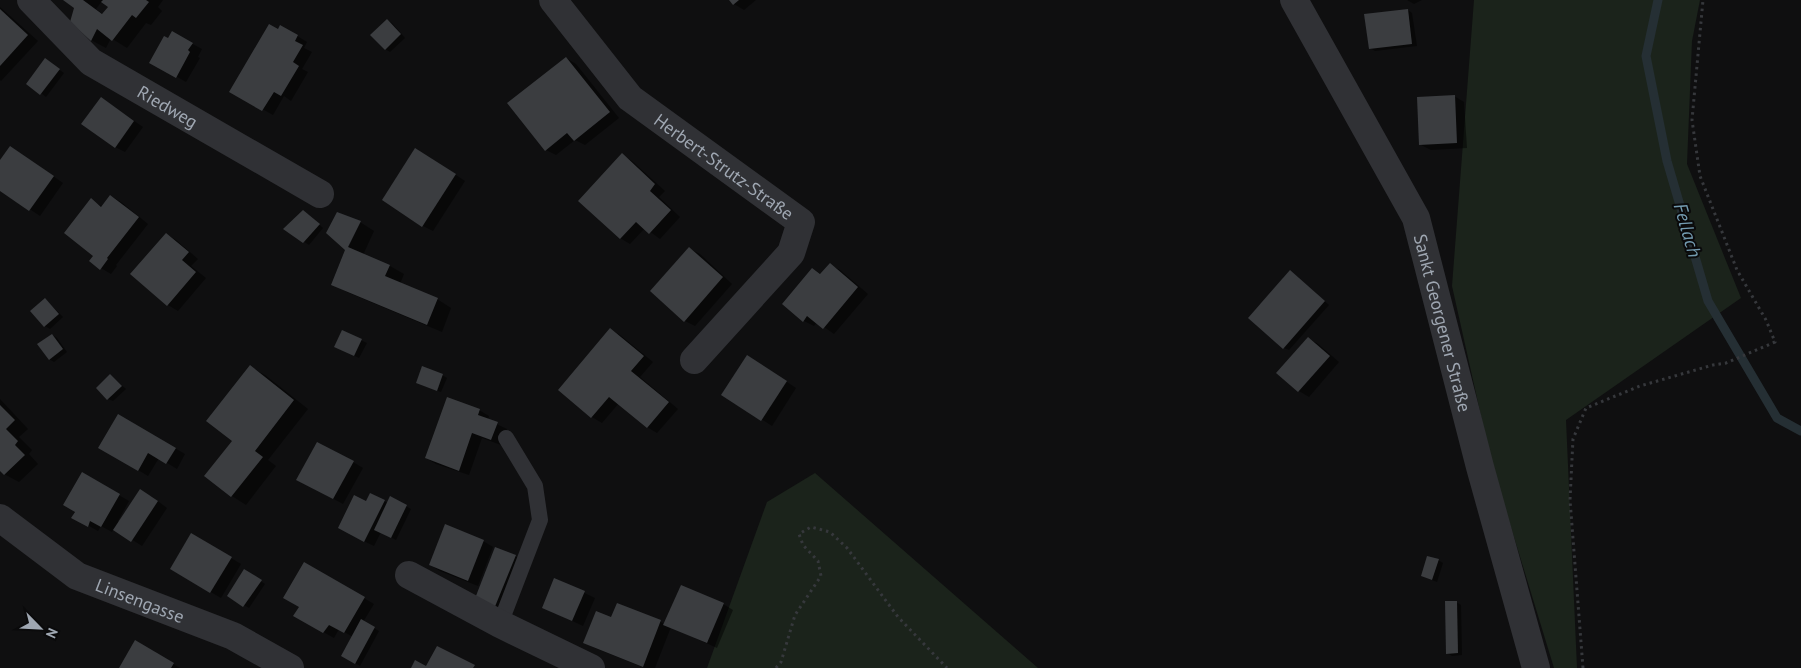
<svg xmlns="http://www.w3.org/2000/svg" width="1801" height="668" font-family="'PT Sans',sans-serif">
<rect width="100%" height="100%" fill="#0f0f10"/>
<g fill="#1b231b">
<path d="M1474 0H1700L1692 41 1687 164 1741 298 1566 420 1577 668H1554L1492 465 1452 286Z"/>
<path d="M815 473 1038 668H707L767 502Z"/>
</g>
<g fill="#0007" fill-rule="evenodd">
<path d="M66 0H163L158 7 162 11 151 25 146 23 127 48 111 38 106 48 91 40 75 7ZM102 1 110 7 103 14 96 9Z"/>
<path d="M730 0H756L744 10 734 4Z"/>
<path d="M1407 0H1422L1414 4Z"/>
<path d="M0 7 38 41 1 81 0 80Z"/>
<path d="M1408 10 1412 13 1417 46 1375 51 1370 48Z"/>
<path d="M387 20 392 23 405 38 390 52 385 49Z"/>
<path d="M281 26 307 42 304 48 312 52 302 69 308 72 291 101 284 96 273 115 231 91Z"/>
<path d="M172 33 202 49 198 57 200 58 186 82 151 62 169 40Z"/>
<path d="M566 58 576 64 619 118 585 145 575 140 556 155 546 150Z"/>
<path d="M50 63 64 73 46 97 28 83Z"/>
<path d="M1454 96 1464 102 1467 148 1431 150 1421 145Z"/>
<path d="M102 99 143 127 125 152 115 147Z"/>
<path d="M20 153 63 183 40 216 0 189V162Z"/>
<path d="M426 155 465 181 433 231 423 226Z"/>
<path d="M622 155 632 161 665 191 659 197 680 217 660 239 645 228 630 244 620 238Z"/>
<path d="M111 196 121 202 148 224 116 265 117 266 111 274 101 268 94 256 91 200 103 207Z"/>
<path d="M308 214 323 228 309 245 285 229Z"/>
<path d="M360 222 374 231 363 255 390 266 404 274 400 284 437 299 451 308 442 332 347 292 332 284Z"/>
<path d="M166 234 176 240 198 259 191 266 206 278 178 311 168 305 132 274Z"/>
<path d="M690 249 700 254 732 284 695 326 685 321Z"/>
<path d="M830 265 840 270 868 294 834 334 817 322 814 326 804 321 813 269 821 274Z"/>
<path d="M1295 275 1329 305 1289 350 1284 348Z"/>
<path d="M45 300 49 303 63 317 50 329 45 326Z"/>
<path d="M610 329 620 335 653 362 640 377 678 409 657 433 647 427 619 403 602 423 592 417 560 390Z"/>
<path d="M343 332 367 343 359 358 340 349Z"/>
<path d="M52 335 57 338 67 352 54 362 49 359Z"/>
<path d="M1308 338 1318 344 1339 362 1309 397 1299 391 1278 373Z"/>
<path d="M757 362 796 388 772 426 723 394Z"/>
<path d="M250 367 265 375 308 409 268 460 276 466 246 505 232 496 206 476 233 441Z"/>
<path d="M110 375 126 389 113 401 108 399Z"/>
<path d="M442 375 447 378 441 392 422 385Z"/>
<path d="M0 399 28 429 19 437 32 450 29 454 38 464 19 482 4 474 0 469Z"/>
<path d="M479 410 489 416 488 420 507 429 501 445 482 438 469 475 436 464 426 458Z"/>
<path d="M119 416 185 454 177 469 159 458 148 476 100 447Z"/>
<path d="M353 462 363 468 343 504 308 485Z"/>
<path d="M82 474 129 501 118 521 119 522 151 496 167 508 142 546 114 528 112 532 101 526 98 531 73 517Z"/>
<path d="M371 495 388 503 391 498 411 509 396 540 381 532 374 546 349 534Z"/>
<path d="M191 534 241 564 221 598 171 569Z"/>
<path d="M483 541 493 547 478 586 440 571 430 565Z"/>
<path d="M515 556 525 562 504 614 485 606Z"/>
<path d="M1438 560 1443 563 1437 582 1422 576Z"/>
<path d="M305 564 374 604 363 622 379 631 360 666 343 656 353 637 339 629 334 638 295 616 301 607Z"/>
<path d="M245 571 265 584 249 608 228 595Z"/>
<path d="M555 579 595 598 583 626 543 607Z"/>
<path d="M1456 602 1461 605 1462 655 1452 656 1447 653Z"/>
<path d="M618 604 665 624 723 604 733 610 717 648 671 627 655 668H645L595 648 585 643 612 619Z"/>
<path d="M145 648 180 668H120Z"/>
</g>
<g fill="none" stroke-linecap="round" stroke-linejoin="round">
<path stroke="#252f34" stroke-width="9" d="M1658 0 1646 56 1667 161 1708 301 1777 418 1801 431"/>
</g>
<g fill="#3b3d40">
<path d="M63 0H83L102 14 108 7 101 2 103 0H146L149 2 136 18 132 15 112 41 97 29 91 41 70 22 74 8Z"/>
<path d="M729 0H739L733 5Z"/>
<path d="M0 9 28 35 0 66Z"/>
<path d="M1408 9 1412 44 1369 49 1364 14Z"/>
<path d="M387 19 401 34 385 50 370 35Z"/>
<path d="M269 24 278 29 280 25 298 35 295 41 303 45 293 62 299 66 281 96 274 92 262 111 229 92Z"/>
<path d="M172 31 193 43 188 50 190 52 176 78 149 63 164 36 168 38Z"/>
<path d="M566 57 610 112 574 141 567 133 545 151 507 103Z"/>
<path d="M45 58 60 69 40 95 26 84Z"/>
<path d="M1455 95 1457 143 1419 145 1417 97Z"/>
<path d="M101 97 134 121 115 148 81 124Z"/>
<path d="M10 146 54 176 29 211 0 191V160Z"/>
<path d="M415 148 456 174 422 227 382 200Z"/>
<path d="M622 153 655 184 650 191 671 210 649 234 636 222 620 239 578 201Z"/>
<path d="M110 195 139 217 107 258 108 259 100 270 89 261 93 256 64 233 91 198 101 207Z"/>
<path d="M303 210 320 224 303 243 283 229Z"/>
<path d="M337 212 361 221 348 247 390 265 385 276 438 298 427 325 331 285 345 250 326 233Z"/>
<path d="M166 233 189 252 182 260 196 272 167 306 130 274Z"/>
<path d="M689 247 723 277 684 322 650 291Z"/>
<path d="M830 263 858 287 823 329 807 316 803 322 782 304 812 268 820 274Z"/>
<path d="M1290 270 1325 301 1283 349 1248 318Z"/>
<path d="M45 298 59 314 44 327 30 311Z"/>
<path d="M610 328 644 356 631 371 669 402 647 428 609 397 591 418 558 390Z"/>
<path d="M342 330 362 339 354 356 334 347Z"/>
<path d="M52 334 63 349 49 360 37 344Z"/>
<path d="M1308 337 1330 356 1298 392 1276 373Z"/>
<path d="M747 355 787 381 761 421 721 395Z"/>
<path d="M250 365 294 400 255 451 263 457 231 497 204 476 232 441 206 421Z"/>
<path d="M422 366 443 374 437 391 416 383Z"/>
<path d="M110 374 122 386 107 400 96 388Z"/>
<path d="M447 397 480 409 478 415 498 422 491 440 472 433 459 471 425 458Z"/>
<path d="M0 405 15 420 6 429 18 441 15 445 25 455 4 475 0 471Z"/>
<path d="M118 414 176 448 166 464 148 453 138 471 98 448Z"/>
<path d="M317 442 354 461 333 499 296 480Z"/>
<path d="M82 472 120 494 101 527 90 521 88 527 71 518 75 512 63 505Z"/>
<path d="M140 489 158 501 131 542 113 530Z"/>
<path d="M370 493 385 500 364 542 338 528 354 495 366 501Z"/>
<path d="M390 496 407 505 391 538 374 530Z"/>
<path d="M445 524 484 540 468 581 429 565Z"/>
<path d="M191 533 232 557 210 593 170 569Z"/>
<path d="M495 547 516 555 494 609 474 601Z"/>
<path d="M1427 556 1439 559 1432 580 1421 576Z"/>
<path d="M304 562 365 597 344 633 329 625 323 633 293 616 299 607 283 598Z"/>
<path d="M244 569 262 580 243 607 227 596Z"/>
<path d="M554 578 585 591 572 621 542 608Z"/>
<path d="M681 585 724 603 707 643 663 625Z"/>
<path d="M1445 601H1457L1458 653 1446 654Z"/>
<path d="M617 603 661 620 643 667 583 643 596 611 611 617Z"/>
<path d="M361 619 375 627 355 664 341 656Z"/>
<path d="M135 640 174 663 171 668H119Z"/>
<path d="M437 646 475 665 473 668H411L415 660 426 666Z"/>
</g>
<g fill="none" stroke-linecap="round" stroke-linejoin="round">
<g stroke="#36383c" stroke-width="3" stroke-dasharray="2.5 4" stroke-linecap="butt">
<path d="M776 668 781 662 795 615 821 576 818 561 803 545 799 534 811 527 830 532 847 548 898 617 947 668"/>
<path d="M1583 668 1570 500 1573 439 1586 408 1640 386 1713 365 1726 363 1775 342 1766 320 1737 270 1700 176 1692 120 1703 0"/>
</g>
<path stroke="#303135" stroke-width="16" d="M500 624 540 520 535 486 506 438"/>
<g stroke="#303135" stroke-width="28">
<path id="s1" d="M31 0 91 62 320 194"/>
<path id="s2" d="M553 0 630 98 801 222 791 253 694 360"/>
<path id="s3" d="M1294 0 1416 218 1480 467 1536 668"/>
<path id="s4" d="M0 518 77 576 233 636 290 668"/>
<path d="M409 575 500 624 591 668"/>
</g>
</g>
<g text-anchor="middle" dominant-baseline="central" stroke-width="4" stroke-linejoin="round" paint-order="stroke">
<g font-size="18" fill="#9fa7b2" stroke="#0a0a0b">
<text stroke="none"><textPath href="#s1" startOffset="175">Riedweg</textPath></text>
<text stroke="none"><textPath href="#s2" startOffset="241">Herbert-Strutz-Straße</textPath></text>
<text stroke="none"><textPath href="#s3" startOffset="358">Sankt Georgener Straße</textPath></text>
<text stroke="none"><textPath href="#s4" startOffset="164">Linsengasse</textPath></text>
</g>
<g font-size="19" font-style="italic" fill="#739bb0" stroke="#0a0a0b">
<text transform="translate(1688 230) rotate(74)">Fellach</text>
</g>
</g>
<g transform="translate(40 628) rotate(114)" stroke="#0a0a0b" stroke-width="4" paint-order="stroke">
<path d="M0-4L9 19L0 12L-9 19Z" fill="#9fa7b2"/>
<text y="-8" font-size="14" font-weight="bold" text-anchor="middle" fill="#9fa7b2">N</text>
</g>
</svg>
